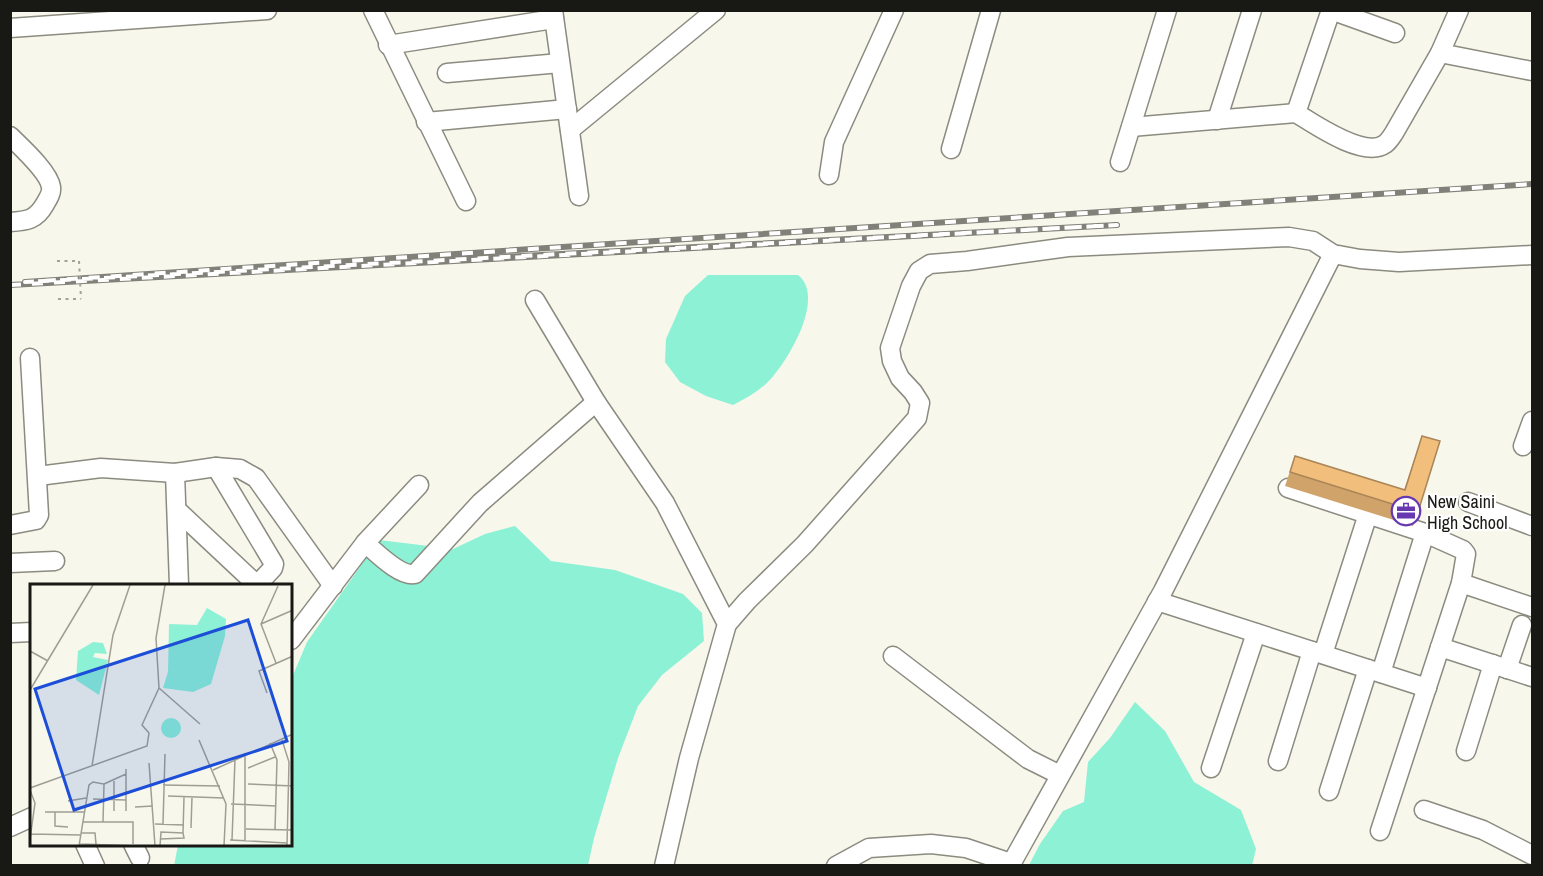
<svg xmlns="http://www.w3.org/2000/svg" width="1543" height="876" font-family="'Archivo Narrow',sans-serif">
<rect width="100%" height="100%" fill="#f7f7eb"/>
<g fill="#8cf1d5">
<path d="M708 275H798C825 296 791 355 774 375 763 389 749 397 733 405L706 396 680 382 665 362 666 339 685 296Z"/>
<path d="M515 526 551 561 615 570 683 594 702 613 704 641 662 675 638 706 618 758 594 838 588 865 174 866 178 845 291 844V680L307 642 379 540 453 549 485 534Z"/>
<path d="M1135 702 1165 731 1194 782 1241 810 1256 849 1252 865H1029L1040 844 1063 811 1084 802 1088 762 1110 738Z"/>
</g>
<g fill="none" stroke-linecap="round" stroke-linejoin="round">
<g stroke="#8b8b80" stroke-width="21">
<g id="minor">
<path d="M373 10 466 201"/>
<path d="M553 10 579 196"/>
<path d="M1331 10 1296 113C1314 124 1364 159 1385 144 1389 141 1392 136 1394 133L1440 53 1459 10"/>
<path d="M1331 10 1395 33"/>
<path d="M10 28 267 10"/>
<path d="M388 45 554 19"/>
<path d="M1440 53 1532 71"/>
<path d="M447 73 560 63"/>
<path d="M1217 120 1252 10"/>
<path d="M426 122 567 109"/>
<path d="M1131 127 1296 113"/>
<path d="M570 130 716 10"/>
<path d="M10 136C21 147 49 172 51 187 52 193 48 199 45 204 36 220 27 221 10 222"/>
<path d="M951 149 991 10"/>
<path d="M1120 162 1167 10"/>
<path d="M829 175 834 142 894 10"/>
<path d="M535 300 596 402 665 503 727 624 689 758 664 866"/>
<path d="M1523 446 1532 421"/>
<path d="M216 467 274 564 273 568 257 585"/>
<path d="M175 473 179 585"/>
<path d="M38 476 101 468 175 473 216 467 240 469 256 478 333 586"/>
<path d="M1288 488 1425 533 1463 550 1466 554 1461 583 1380 831"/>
<path d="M1468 502 1532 526"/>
<path d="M177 510 257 585"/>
<path d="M10 525 36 520 39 515 30 358"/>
<path d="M365 543C377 553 400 577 415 574L480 503 596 402"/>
<path d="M10 563 55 561"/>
<path d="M1461 583 1532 607"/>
<path d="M1157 601 1427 688"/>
<path d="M727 624 747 601 805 544 917 418 920 403 913 392 900 378 892 361 890 348 911 286 919 271 930 264 967 261 1068 247 1289 237 1313 241 1333 254 1360 259 1399 262 1532 255"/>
<path d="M10 633 32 632"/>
<path d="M291 640 365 543 419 485"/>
<path d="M1440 647 1532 677"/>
<path d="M1323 654 1368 514"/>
<path d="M893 656 1028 759 1060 775"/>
<path d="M1507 669 1522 625"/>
<path d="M1381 673 1425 533"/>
<path d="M1466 751 1493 664"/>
<path d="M1278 761 1312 651"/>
<path d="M1211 768 1256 633"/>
<path d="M1329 791 1368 669"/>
<path d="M1424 810 1483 830 1532 855"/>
<path d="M10 827 32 817"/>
<path d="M85 844 95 866"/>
<path d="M133 844 140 858"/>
<path d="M836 866 869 848 931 844 966 848 1011 863"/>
<path d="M1010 866 1163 591 1333 254"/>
</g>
</g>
<g stroke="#a3a39a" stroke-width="2" stroke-dasharray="3 4.5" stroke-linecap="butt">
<path d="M57 261H79"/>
<path d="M58 299H81"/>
</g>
<use href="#minor" stroke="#fff" stroke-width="18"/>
<g stroke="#818179" stroke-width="6">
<path id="rail" d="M10 285 1117 225 25 282 1532 184"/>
</g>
<use href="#rail" stroke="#fff" stroke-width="4" stroke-dasharray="11" stroke-linecap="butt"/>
<path stroke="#a3a39a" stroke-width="2" stroke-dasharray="3 4.5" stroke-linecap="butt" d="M79 261 81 299"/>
</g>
<path fill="#d0a36b" d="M1422 436 1418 512 1413 526 1285 486 1295 456 1404 490Z"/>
<path fill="#f2be7c" stroke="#a98557" stroke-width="1.5" d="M1422 436 1440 441 1418 512 1290 472 1295 456 1405 490Z"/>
<defs>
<g id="office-ring" transform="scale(1.5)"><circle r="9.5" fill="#fff" stroke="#6739b1" stroke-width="1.5"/><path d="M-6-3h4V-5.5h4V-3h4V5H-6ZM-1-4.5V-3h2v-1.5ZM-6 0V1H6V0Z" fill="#6739b1"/></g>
</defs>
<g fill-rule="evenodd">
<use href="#office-ring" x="1406" y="511"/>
</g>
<g text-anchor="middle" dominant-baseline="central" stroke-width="4.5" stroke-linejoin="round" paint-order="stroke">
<g font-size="18" fill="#181814" stroke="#fff" text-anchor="start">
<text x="1427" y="501">New Saini<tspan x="1427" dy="21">High School</tspan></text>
</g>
</g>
<g transform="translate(30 584)">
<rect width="262" height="262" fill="#f7f7eb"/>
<path d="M177 24 196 35 195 52 181 100 163 108 133 104 138 88 139 40 167 41ZM63 58 73 59 77 70 65 69 63 73 78 76 69 111 46 96 48 67ZM131 144a10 10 0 1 1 20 0a10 10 0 1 1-20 0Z" fill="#8cf1d5"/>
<path fill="none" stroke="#9e9e95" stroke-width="1.5" d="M135 1 126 54 129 104 170 140M231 40 263 26M0 67 18 77M246 79 231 40 248 2M0 106 63 1M237 109 229 87 263 72M169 156 196 220 194 262M252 156 259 178 257 262M240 159 247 176 245 246M119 179 125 262M62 182 83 51 100 1M218 184 245 173M96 185V227M183 186 263 150M84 195V227M74 200 96 190M218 200 263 202M133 201 190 202M0 204 117 162 119 149 112 141 129 104M0 206 5 219 0 255M138 212 194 214M63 215 96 216M38 217 56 214M201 220 246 222M105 223 123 222M15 228H55M25 228V242L38 243M53 238H103V260M125 240 154 241M133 240 135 170M161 244 162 213M216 245 263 246M51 249H65L66 260M1 250 51 251M130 255 154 254 153 249M200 256 257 259M202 256 205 175M215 257V169M50 260 107 262M49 262 59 201 63 198 74 200 73 238M130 262 131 248 153 249 154 213"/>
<path fill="#1d4ed8" fill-opacity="0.15" stroke="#1d4ed8" stroke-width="3" d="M218 36 257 157 44 226 5 105Z"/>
<rect width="262" height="262" fill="none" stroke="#181814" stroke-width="3"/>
</g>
<rect width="1543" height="876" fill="none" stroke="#181814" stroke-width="24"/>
</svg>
